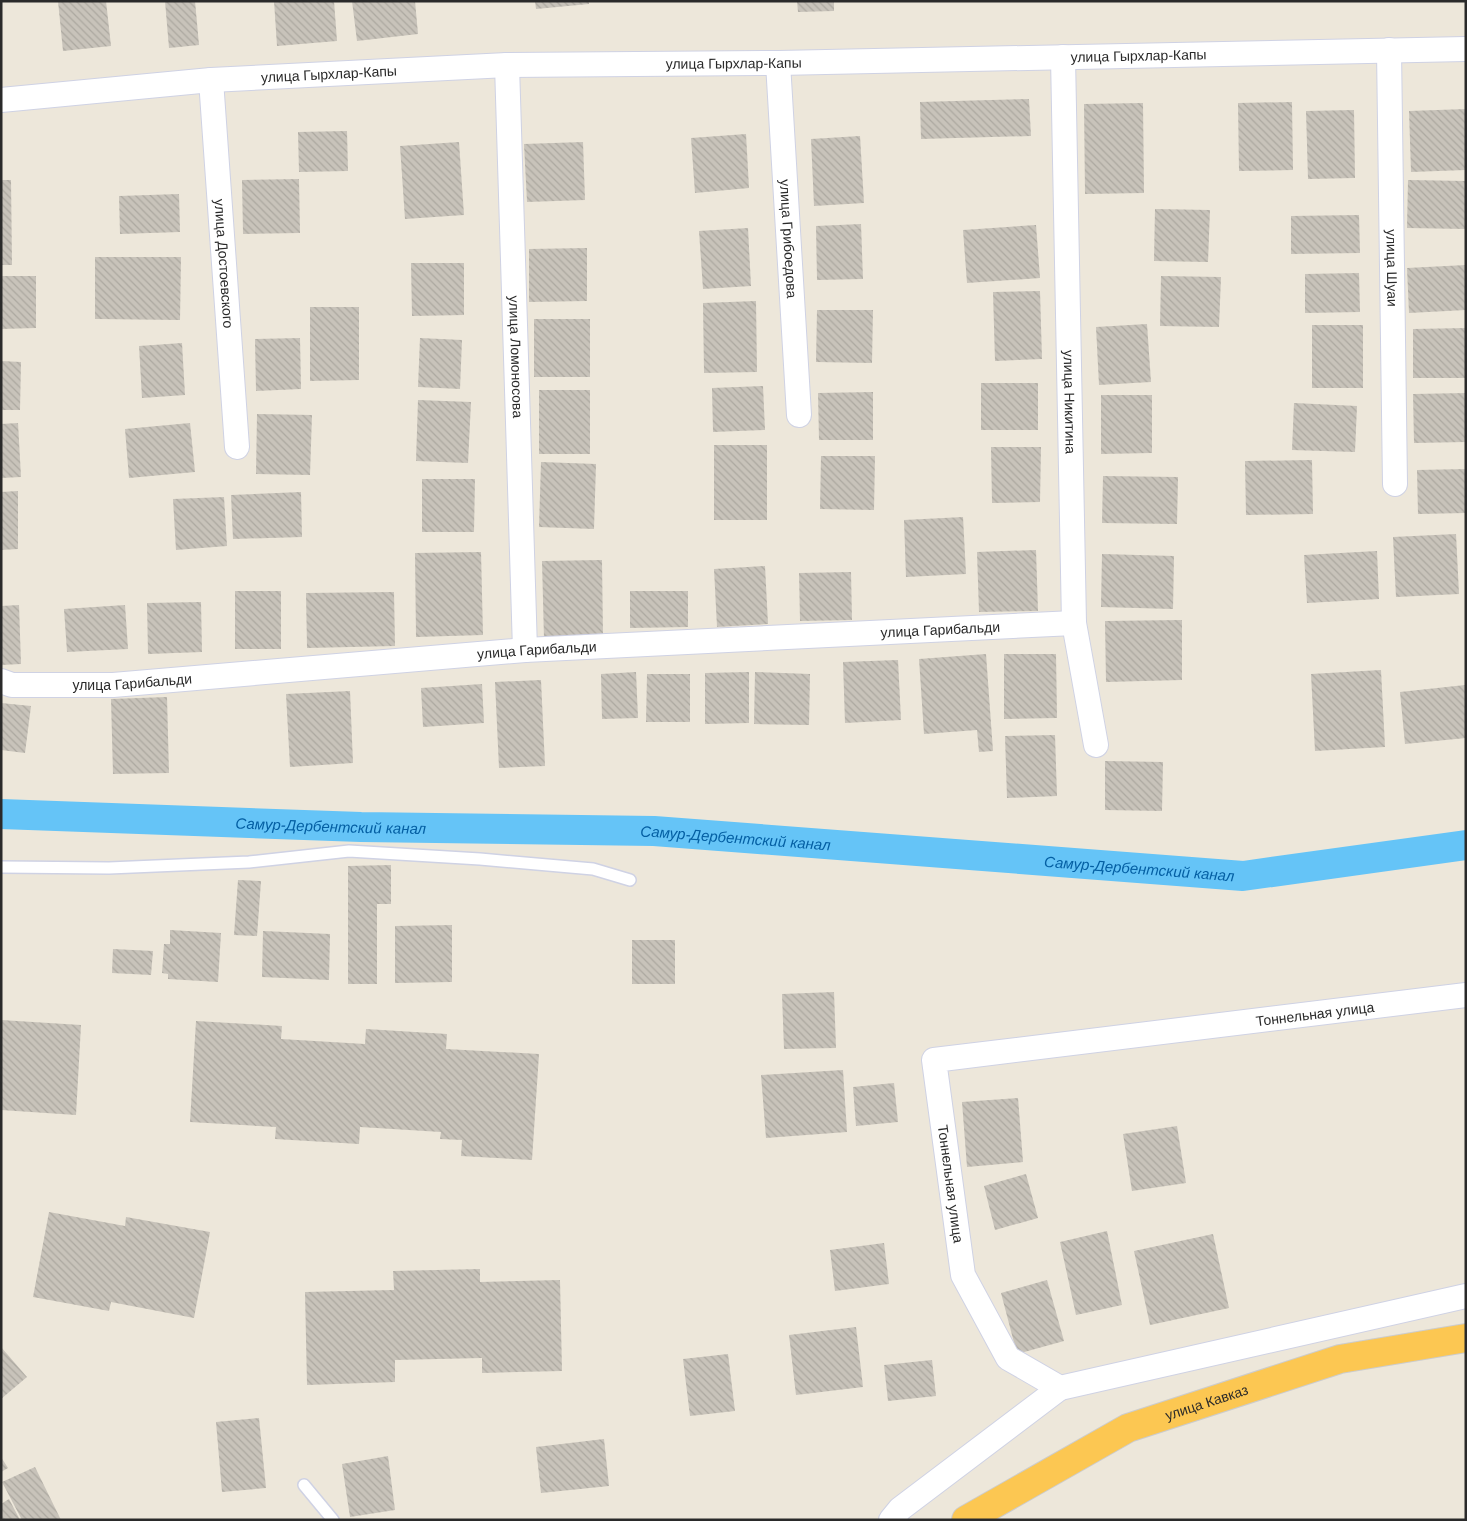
<svg xmlns="http://www.w3.org/2000/svg" width="1467" height="1521" font-family="Helvetica,sans-serif">
<defs>
<pattern id="building-back-hatch" width="6" height="6" patternUnits="userSpaceOnUse" patternTransform="scale(1.25)"><rect width="6" height="6" fill="#c8c3ba"/><path d="M-1 5l2 2M0 0l6 6M5-1l2 2" fill="none" stroke="#aca8a0"/></pattern>
</defs>
<rect width="100%" height="100%" fill="#ede7da"/>
<g fill="none" stroke-linecap="round" stroke-linejoin="round">
<path stroke="#65c4f7" stroke-width="30" id="s1" d="M1 814 361 827 654 831 1243 876 1466 845"/>
</g>
<g fill="url(#building-back-hatch)">
<path d="M58 1H106L111 46 63 51Z"/>
<path d="M165 1H195L199 45 169 48Z"/>
<path d="M274 1H334L337 41 277 46Z"/>
<path d="M352 1H415L418 34 357 41Z"/>
<path d="M535 1H589V4L536 9Z"/>
<path d="M797 1H834V11L798 12Z"/>
<path d="M1029 99 1031 136 921 139 920 102Z"/>
<path d="M1292 102 1293 170 1239 171 1238 103Z"/>
<path d="M1143 103 1144 193 1085 194 1084 104Z"/>
<path d="M1466 109V170L1411 172 1409 111Z"/>
<path d="M1354 110 1355 178 1308 179 1306 111Z"/>
<path d="M347 131 348 171 299 172 298 132Z"/>
<path d="M746 134 749 188 695 193 691 138Z"/>
<path d="M860 136 864 203 814 206 811 139Z"/>
<path d="M459 142 464 215 405 219 400 146Z"/>
<path d="M583 142 585 200 527 202 524 144Z"/>
<path d="M299 179 300 233 243 234 242 180Z"/>
<path d="M1 180H11L12 265H1Z"/>
<path d="M1408 180 1466 181V229L1407 228Z"/>
<path d="M179 194 180 232 120 234 119 196Z"/>
<path d="M1155 209 1210 210 1208 262 1154 261Z"/>
<path d="M1359 215 1360 253 1291 254V216Z"/>
<path d="M861 224 863 279 817 280 816 226Z"/>
<path d="M1036 225 1040 278 967 283 963 230Z"/>
<path d="M748 228 751 286 703 289 699 231Z"/>
<path d="M587 248V301L529 302V249Z"/>
<path d="M95 257H181L180 320 95 319Z"/>
<path d="M411 263H464V315L412 316Z"/>
<path d="M1466 265V310L1409 313 1407 268Z"/>
<path d="M1359 273 1360 312 1305 313V274Z"/>
<path d="M1 276H36V328L1 329Z"/>
<path d="M1161 276 1221 277 1219 327 1160 326Z"/>
<path d="M1040 291 1042 359 995 361 993 292Z"/>
<path d="M756 301 757 372 704 373 703 303Z"/>
<path d="M310 307H359V380L310 381Z"/>
<path d="M817 310H873L872 363 816 362Z"/>
<rect x="534" y="319" width="56" height="58"/>
<path d="M1147 324 1151 382 1099 385 1096 327Z"/>
<rect x="1312" y="325" width="51" height="63"/>
<path d="M1466 328V378H1413V329Z"/>
<path d="M300 338 301 389 256 391 255 339Z"/>
<path d="M420 338 462 340 460 389 418 387Z"/>
<path d="M182 343 185 395 142 398 139 346Z"/>
<path d="M1 361 21 362 20 410H1Z"/>
<rect x="981" y="383" width="57" height="47"/>
<path d="M763 386 765 430 713 432 712 388Z"/>
<rect x="539" y="390" width="51" height="64"/>
<path d="M873 392V440H819L818 393Z"/>
<path d="M1466 393V442L1414 443 1413 394Z"/>
<path d="M1101 395H1152V453L1101 454Z"/>
<path d="M418 400 471 402 468 463 416 461Z"/>
<path d="M1294 403 1357 406 1355 452 1292 450Z"/>
<path d="M257 414 312 415 310 475 256 474Z"/>
<path d="M18 423 21 477 1 478V424Z"/>
<path d="M190 423 195 472 129 478 125 429Z"/>
<rect x="714" y="445" width="53" height="75"/>
<path d="M991 447H1041L1040 502 992 503Z"/>
<path d="M821 456H875L874 510 820 509Z"/>
<path d="M1312 460 1313 514 1246 515 1245 461Z"/>
<path d="M541 462 596 464 594 529 539 527Z"/>
<path d="M1466 469V513L1418 514 1417 470Z"/>
<path d="M1103 476 1178 477 1177 524 1102 523Z"/>
<path d="M422 479H475L474 532H422Z"/>
<path d="M18 491V549L1 550V492Z"/>
<path d="M301 492 302 537 233 539 231 495Z"/>
<path d="M224 497 227 546 176 550 173 499Z"/>
<path d="M963 517 966 574 906 577 904 520Z"/>
<path d="M1456 534 1459 594 1396 597 1393 537Z"/>
<path d="M1036 550 1038 611 979 612 977 552Z"/>
<path d="M1377 551 1379 599 1307 603 1304 555Z"/>
<path d="M481 552 483 635 416 637 415 553Z"/>
<path d="M1102 554 1174 556 1173 609 1101 607Z"/>
<path d="M602 560 603 637 544 639 542 561Z"/>
<path d="M765 566 768 624 717 627 714 569Z"/>
<path d="M851 572 852 620 800 621 799 573Z"/>
<rect x="235" y="591" width="46" height="58"/>
<path d="M630 591H688V627L630 628Z"/>
<path d="M394 592 395 646 307 648 306 593Z"/>
<path d="M201 602 202 652 148 654 147 603Z"/>
<path d="M19 605 21 664 1 665V606Z"/>
<path d="M125 605 128 649 67 652 64 609Z"/>
<path d="M1182 620V680L1106 682 1105 621Z"/>
<path d="M986 654 993 751 979 752 977 730 924 734 919 659Z"/>
<path d="M1004 654H1056L1057 718 1004 719Z"/>
<path d="M898 660 901 720 845 723 843 662Z"/>
<path d="M1381 670 1385 747 1315 751 1311 674Z"/>
<path d="M636 672 638 718 602 719 601 674Z"/>
<path d="M749 672V723L705 724V673Z"/>
<path d="M755 672 810 674 809 725 754 724Z"/>
<path d="M647 674H690V722H646Z"/>
<path d="M541 680 545 766 499 768 495 682Z"/>
<path d="M482 684 484 723 423 727 421 688Z"/>
<path d="M1465 685 1466 738 1405 744 1400 692Z"/>
<path d="M350 691 353 763 290 767 286 694Z"/>
<path d="M167 697 169 773 113 774 111 699Z"/>
<path d="M1 703 31 706 25 753 1 750Z"/>
<path d="M1055 735 1057 796 1007 798 1005 736Z"/>
<path d="M1105 761 1163 762 1162 811 1105 810Z"/>
<path d="M391 865V904H377V984H348V866Z"/>
<path d="M238 880 261 881 257 936 234 935Z"/>
<path d="M452 925V982L395 983V926Z"/>
<path d="M170 930 221 933 218 982 168 979V974L162 973 164 944H170Z"/>
<path d="M263 931 330 934 329 980 262 977Z"/>
<rect x="632" y="940" width="43" height="44"/>
<path d="M113 949 153 951 151 975 112 973Z"/>
<path d="M834 992 836 1048 784 1049 782 994Z"/>
<path d="M1 1020 81 1025 76 1115 1 1110Z"/>
<path d="M196 1021 282 1026 281 1039 365 1044 366 1029 447 1034 446 1049 539 1054 532 1160 461 1156 462 1140 440 1139 441 1132 360 1127 359 1144 275 1139 276 1127 190 1122Z"/>
<path d="M843 1070 847 1132 766 1138 761 1075Z"/>
<path d="M894 1083 898 1122 856 1126 853 1087Z"/>
<path d="M1018 1098 1023 1162 967 1167 962 1102Z"/>
<path d="M1177 1126 1186 1183 1132 1191 1123 1134Z"/>
<path d="M1026 1174 1038 1218 995 1230 984 1186Z"/>
<path d="M49 1212 125 1226 126 1217 210 1232 194 1318 111 1302 109 1311 33 1297Z"/>
<path d="M1107 1231 1122 1305 1076 1315 1060 1242Z"/>
<path d="M1213 1234 1229 1308 1150 1325 1134 1251Z"/>
<path d="M884 1243 889 1284 835 1291 830 1250Z"/>
<path d="M480 1269V1282L560 1280 562 1371 482 1373V1358L395 1360V1382L307 1385 305 1292 394 1290 393 1271Z"/>
<path d="M1047 1280 1064 1341 1017 1354 1001 1293Z"/>
<path d="M856 1327 863 1387 796 1395 789 1335Z"/>
<path d="M1 1347 27 1377 1 1399Z"/>
<path d="M728 1354 735 1411 690 1416 683 1359Z"/>
<path d="M932 1360 936 1396 888 1401 884 1365Z"/>
<path d="M259 1418 266 1488 222 1492 216 1422Z"/>
<path d="M604 1439 609 1486 541 1493 536 1447Z"/>
<path d="M388 1456 395 1510 350 1517 342 1464Z"/>
<path d="M1 1457 8 1468 1 1472Z"/>
<path d="M35 1467 61 1520H22L2 1482Z"/>
<path d="M9 1499 20 1520H1V1504Z"/>
</g>
<g fill="none" stroke-linecap="round" stroke-linejoin="round">
<g stroke="#cfd2e4" stroke-width="14">
<g id="service">
<path d="M1 867 109 868 249 862 349 851 480 859 593 869 630 880"/>
<path d="M304 1485 333 1520"/>
</g>
</g>
<g stroke="#cfd2e4" stroke-width="26">
<g id="minor">
<path id="s2" d="M1389 50 1395 484"/>
<path id="s3" d="M1063 57 1074 623 1096 745"/>
<path id="s4" d="M778 63 799 415"/>
<path id="s5" d="M507 65 525 650"/>
<path id="s6" d="M211 80 237 447"/>
<path id="s7" d="M1 100 211 80 507 65 778 63 1466 49"/>
<path id="s8" d="M1 681 12 685H113L525 650 1074 623"/>
<path id="s9" d="M1466 995 934 1060 963 1275 1008 1358 1060 1388 1466 1296"/>
<path d="M891 1520 900 1509 1060 1388"/>
</g>
</g>
<g stroke="#ccc" stroke-width="30">
<g id="trunk">
<path id="s10" d="M966 1520 1128 1428 1340 1359 1466 1338"/>
</g>
</g>
<use href="#service" stroke="#fff" stroke-width="11"/>
<use href="#minor" stroke="#fff" stroke-width="24"/>
<use href="#trunk" stroke="#fcc752" stroke-width="28"/>
</g>
<g text-anchor="middle" dominant-baseline="central" stroke-width="4" stroke-linejoin="round" paint-order="stroke">
<g font-size="14" fill="#2a2a2a" stroke="#fff">
<text stroke="none"><textPath href="#s7" startOffset="1139">улица Гырхлар-Капы</textPath></text>
<text stroke="none"><textPath href="#s7" startOffset="734">улица Гырхлар-Капы</textPath></text>
<text stroke="none"><textPath href="#s7" startOffset="329">улица Гырхлар-Капы</textPath></text>
<text stroke="none"><textPath href="#s4" startOffset="176">улица Грибоедова</textPath></text>
<text stroke="none"><textPath href="#s6" startOffset="184">улица Достоевского</textPath></text>
<text stroke="none"><textPath href="#s2" startOffset="218">улица Шуаи</textPath></text>
<text stroke="none"><textPath href="#s5" startOffset="292">улица Ломоносова</textPath></text>
<text stroke="none"><textPath href="#s3" startOffset="345">улица Никитина</textPath></text>
<text stroke="none"><textPath href="#s8" startOffset="942">улица Гарибальди</textPath></text>
<text stroke="none"><textPath href="#s8" startOffset="538">улица Гарибальди</textPath></text>
<text stroke="none"><textPath href="#s8" startOffset="132">улица Гарибальди</textPath></text>
<text transform="translate(1315 1014) rotate(-7)">Тоннельная улица</text>
<text stroke="none"><textPath href="#s9" startOffset="661">Тоннельная улица</textPath></text>
<text stroke="none"><textPath href="#s10" startOffset="269">улица Кавказ</textPath></text>
</g>
<g font-size="15" font-style="italic" fill="#045fa3" stroke="#fff">
<text stroke="none"><textPath href="#s1" startOffset="330">Самур-Дербентский канал</textPath></text>
<text stroke="none"><textPath href="#s1" startOffset="735">Самур-Дербентский канал</textPath></text>
<text stroke="none"><textPath href="#s1" startOffset="1140">Самур-Дербентский канал</textPath></text>
</g>
</g>
<rect width="1467" height="1521" fill="none" stroke="#2a2a2a" stroke-width="5"/>
</svg>
